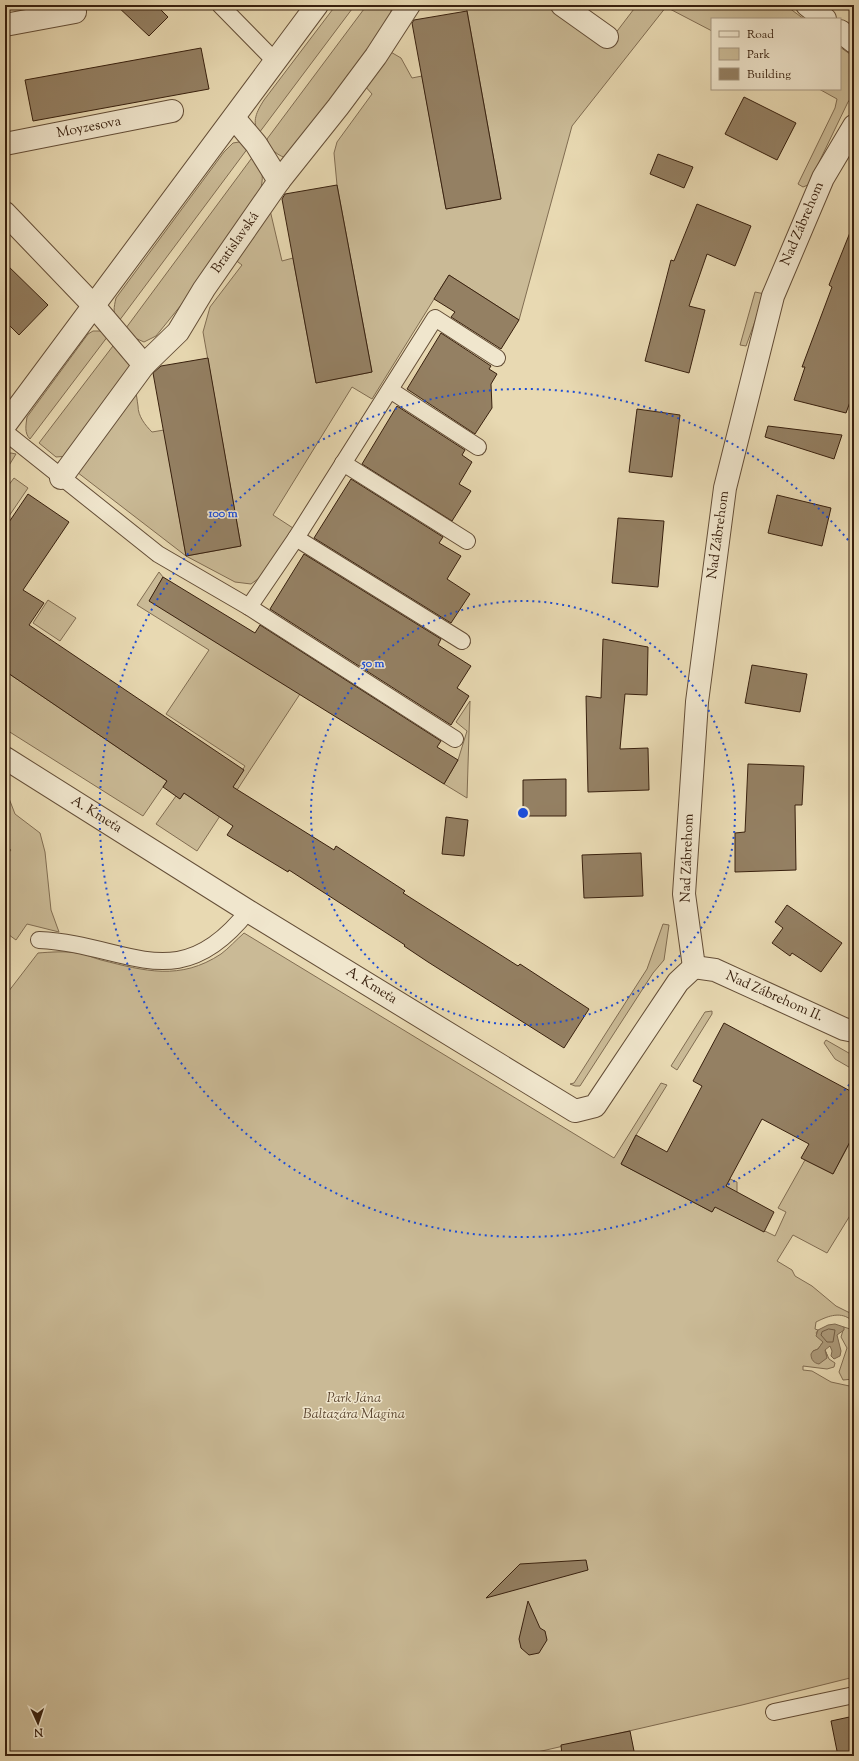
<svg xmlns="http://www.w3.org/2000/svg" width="859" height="1761" font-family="'Sorts Mill Goudy',serif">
<rect width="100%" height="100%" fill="#e8d9b2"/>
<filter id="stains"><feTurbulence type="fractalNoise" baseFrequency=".005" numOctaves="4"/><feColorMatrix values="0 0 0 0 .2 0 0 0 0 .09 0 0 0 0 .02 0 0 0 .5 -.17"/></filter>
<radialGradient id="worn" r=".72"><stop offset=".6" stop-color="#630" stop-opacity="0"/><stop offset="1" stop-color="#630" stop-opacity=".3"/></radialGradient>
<g fill="#caba96" stroke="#816d52">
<path d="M336 5H355L259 133C251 122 257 111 264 100Z"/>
<path d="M367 5H392L389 22 289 159C278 156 270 150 267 139Z"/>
<path d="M466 5H545L605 47 637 5H785L804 19H712V31L666 7 572 126 519 320 449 275 372 399 352 387 273 515 293 528 262 576 251 584 235 582 186 556 73 469 135 390C137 396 137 400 138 406 138 416 145 425 152 432L164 430 186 556 241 546 203 332 210 307 242 265 234 259 270 210 282 261 293 258 316 383 372 372 337 185 334 153 337 142 372 94 364 85 389 51 401 58 412 78 422 76 446 209 501 199Z"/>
<path d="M840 47 854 57V94L848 102 808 185 803 187 798 184 835 108 837 99 819 89H840Z"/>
<path d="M239 142 245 144 248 148 119 321C112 314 114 307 116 298L224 152 233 143Z"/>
<path d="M254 155C262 166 264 174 261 188L211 268 156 336 144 342 135 338 126 328Z"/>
<path d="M755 292 765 294 746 346 740 345Z"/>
<path d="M93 331H100L108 336 30 439C24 433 26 425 27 417L88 334Z"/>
<path d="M116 342 130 363 132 375 69 456 56 457 39 443Z"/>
<path d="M11 453 16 454 5 472V454Z"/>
<path d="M14 478 28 488 5 522V490Z"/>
<path d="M159 572 163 577 150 600 300 694 197 851 156 824 176 796 180 799 184 793 214 813 245 766 166 714 209 650 137 605Z"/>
<path d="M48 600 76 618 60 641 33 623Z"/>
<path d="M5 671 167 781 143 816 5 729Z"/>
<path d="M470 701 467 798 444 784 458 760 467 731 456 722Z"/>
<path d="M5 788 15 814 40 833 45 852 51 910 59 932 27 924 16 940 5 932V857L11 850 5 845Z"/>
<path d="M663 924 669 925 664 960 653 973 580 1086H575L570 1084 574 1083 647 969Z"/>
<path d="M244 933 614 1158 661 1083 667 1085 636 1135 621 1164 712 1212 730 1179 737 1182V1193L726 1212 775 1236 786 1212 778 1208 805 1160 833 1174 854 1135V1209L827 1253 793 1235 777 1261 792 1270 795 1276 812 1286 836 1306 854 1315V1379L843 1380 839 1372 847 1348 841 1337 844 1327 850 1329 853 1325 850 1319C839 1311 826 1317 816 1322L815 1329 818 1330 816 1333 823 1342 818 1349 813 1351 827 1355 825 1350 829 1359 835 1363 834 1367 827 1369 803 1366V1370L812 1371 831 1382 854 1387V1677L742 1705 520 1756H5V996L38 953C51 952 65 951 78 953 86 954 93 958 101 960 145 971 180 981 221 954 229 948 236 940 244 933Z"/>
<path d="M712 1011V1014L677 1070 671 1066 705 1012Z"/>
<path d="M826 1040 854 1056V1070L835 1059 824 1043Z"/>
</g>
<path fill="#ac9a7a" stroke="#7e694f" d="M835 1324 844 1327V1330L837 1335 841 1351 840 1356 834 1359 831 1356 832 1351 830 1346 825 1350 827 1358 819 1364C814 1363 811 1360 811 1354L813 1351 818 1349 823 1342 816 1336 818 1330 828 1325Z"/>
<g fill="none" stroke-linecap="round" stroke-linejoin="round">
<path stroke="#725d44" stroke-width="1" d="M829 1329 835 1330 833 1342H827L821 1335 822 1332Z"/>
</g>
<g fill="#948063" stroke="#38200e">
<path d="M116 5H156L168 17 149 36Z"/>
<path d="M467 11 501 199 446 209 412 23 414 20Z"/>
<path d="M201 48 209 89 33 121 25 80Z"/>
<path d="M744 97 796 123 777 160 725 134Z"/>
<path d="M658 154 693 167 684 188 650 174Z"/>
<path d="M337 185 372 372 316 383 282 199 285 194Z"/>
<path d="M697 204 751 226 735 266 707 254 689 306 705 310 689 373 645 361 671 260 674 261Z"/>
<path d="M853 225H854V391L846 413 794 400 805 367H802L832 287 829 285Z"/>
<path d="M5 263 48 305 19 335 5 321Z"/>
<path d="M449 275 519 320 501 349 451 317 455 312 434 299Z"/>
<path d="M441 333 491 366 489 369 497 374 491 384 492 408 475 434 407 389Z"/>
<path d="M208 358 241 546 186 556 153 373 161 366Z"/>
<path d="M397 406 465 450 462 455 472 462 459 484 471 491 452 521 362 464Z"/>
<path d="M637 409 680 415 672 477 629 472Z"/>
<path d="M768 426 842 435 834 459 765 437Z"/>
<path d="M351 479 443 537 439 543 461 556 447 579 470 594 451 623 314 538Z"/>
<path d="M28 494 69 522 23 590 44 603 29 625 244 770 233 787 334 850 336 846 405 891 403 893 518 966 520 964 589 1009 564 1048 428 962 404 946 405 945 289 870 288 872 227 835 233 826 184 793 180 799 163 787 167 781 5 671V528Z"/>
<path d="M777 495 831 508 822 546 768 533Z"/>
<path d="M618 518 664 521 658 587 612 583Z"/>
<path d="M304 554 441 639 438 645 471 666 457 688 469 696 451 725 270 609Z"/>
<path d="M163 577 255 633 260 625 441 741 437 747 458 760 444 784 149 601Z"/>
<path d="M603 639 648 647 647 695 625 694 620 749 648 748 649 790 588 792 586 696 601 698Z"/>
<path d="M752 665 807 674 800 712 745 703Z"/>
<path d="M748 764 804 766 802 805H795L796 870 735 872V833L745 832Z"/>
<path d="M566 779V816H523V780Z"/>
<path d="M446 817 468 820 464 856 442 854Z"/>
<path d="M641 853 643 896 584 898 582 855Z"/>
<path d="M787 905 842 943 821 972 792 953 790 956 772 943 783 928 775 922Z"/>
<path d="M724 1023 854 1093V1134L833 1174 801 1158 809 1144 762 1119 726 1186 774 1212 764 1232 715 1207 712 1212 621 1164 636 1135 667 1152 702 1086 693 1081Z"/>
<path d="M586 1560 588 1570 486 1598 520 1564Z"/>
<path d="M528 1601 540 1628 545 1631 547 1640 539 1653 529 1655 521 1648 519 1639Z"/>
<path d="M854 1716V1756H838L831 1721Z"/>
<path d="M630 1731 635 1756H562L561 1745Z"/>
</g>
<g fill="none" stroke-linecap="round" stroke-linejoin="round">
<g stroke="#644e37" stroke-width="18">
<g id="service">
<path d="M220 5 275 61"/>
<path d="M390 390 478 447"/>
<path d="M5 432 158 554 249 607 455 739"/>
<path d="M343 463 467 541"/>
<path d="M296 538 462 641"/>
<path d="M249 607 296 538 435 318 497 358"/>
<path d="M39 940C127 944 178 1000 248 911"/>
<path d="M774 1712 854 1695"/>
</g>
</g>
<g stroke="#644e37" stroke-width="24">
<g id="minor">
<path d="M562 5 607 37"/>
<path d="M807 5 825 19"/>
<path d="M5 25 75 12"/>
<path d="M840 31 854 42"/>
<path d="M234 118 256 144 279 181"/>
<path d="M5 144 172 111"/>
<path d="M5 213 94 306 144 365"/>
<path d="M5 425 317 5"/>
<path d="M61 478 144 365 178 332 204 289 279 181 338 107 376 56 409 5"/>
<path d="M5 758 248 911 575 1111 595 1106 678 982 694 967"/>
<path d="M694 967 684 894 697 702 725 488 773 296 823 178 854 126"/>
<path d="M694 967 715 970 844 1029 854 1031"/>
</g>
</g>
<use href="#service" stroke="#f0e6cd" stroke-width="16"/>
<use href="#minor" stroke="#f0e6cd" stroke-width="22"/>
</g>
<g fill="none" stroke="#1d4ed8" stroke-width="2" stroke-dasharray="2 4">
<circle cx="523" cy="813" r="212"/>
<path d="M853 1080A424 424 0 1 1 853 546"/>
</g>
<g text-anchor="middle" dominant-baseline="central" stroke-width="3" stroke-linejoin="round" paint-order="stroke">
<g font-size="14" fill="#38200e" stroke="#f0e6cd">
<text transform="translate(89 128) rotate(-11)">Moyzesova</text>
<text transform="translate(803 224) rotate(-67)">Nad Zábrehom</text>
<text transform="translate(236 243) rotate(-55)">Bratislavská</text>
<text transform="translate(719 535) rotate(-82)">Nad Zábrehom</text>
<text transform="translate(96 815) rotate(32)">A. Kmeťa</text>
<text transform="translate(688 858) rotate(-88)">Nad Zábrehom</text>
<text transform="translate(371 986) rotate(32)">A. Kmeťa</text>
<text transform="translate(774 997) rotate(24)">Nad Zábrehom II.</text>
</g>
<g font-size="14" font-style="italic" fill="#5c4630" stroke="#f0e6cd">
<text x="354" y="1399">Park Jána<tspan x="354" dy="16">Baltazára Magina</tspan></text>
</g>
</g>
<circle cx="523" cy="813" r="6" fill="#1d4ed8" stroke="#f0e6cd" stroke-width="2"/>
<g font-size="12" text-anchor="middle" font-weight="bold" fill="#1d4ed8" stroke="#f0e6cd" stroke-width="3" stroke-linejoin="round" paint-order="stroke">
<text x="223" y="517">100 m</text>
<text x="373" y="667">50 m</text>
</g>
<rect width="859" height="1761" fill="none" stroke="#e8d9b2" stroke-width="20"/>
<rect x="6" y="6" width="847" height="1749" fill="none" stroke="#38200e" stroke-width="2"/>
<rect x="10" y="10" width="839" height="1741" fill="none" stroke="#38200e"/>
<rect x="711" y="18" width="130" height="72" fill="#f0e6cd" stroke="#a69781"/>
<rect x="719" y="31" width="20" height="6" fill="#f0e6cd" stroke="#a69781"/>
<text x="747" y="38" font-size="12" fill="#38200e">Road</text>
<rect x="719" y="48" width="20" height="12" fill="#caba96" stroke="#a69781"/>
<text x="747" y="58" font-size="12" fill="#38200e">Park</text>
<rect x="719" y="68" width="20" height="12" fill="#948063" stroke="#a69781"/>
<text x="747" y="78" font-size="12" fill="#38200e">Building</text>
<g transform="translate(38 1723) rotate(177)" stroke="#f0e6cd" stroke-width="3" paint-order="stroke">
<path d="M0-3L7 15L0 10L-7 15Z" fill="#38200e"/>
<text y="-6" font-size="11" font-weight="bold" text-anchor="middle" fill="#38200e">N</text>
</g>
<rect width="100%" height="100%" filter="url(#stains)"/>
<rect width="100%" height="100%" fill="url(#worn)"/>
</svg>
